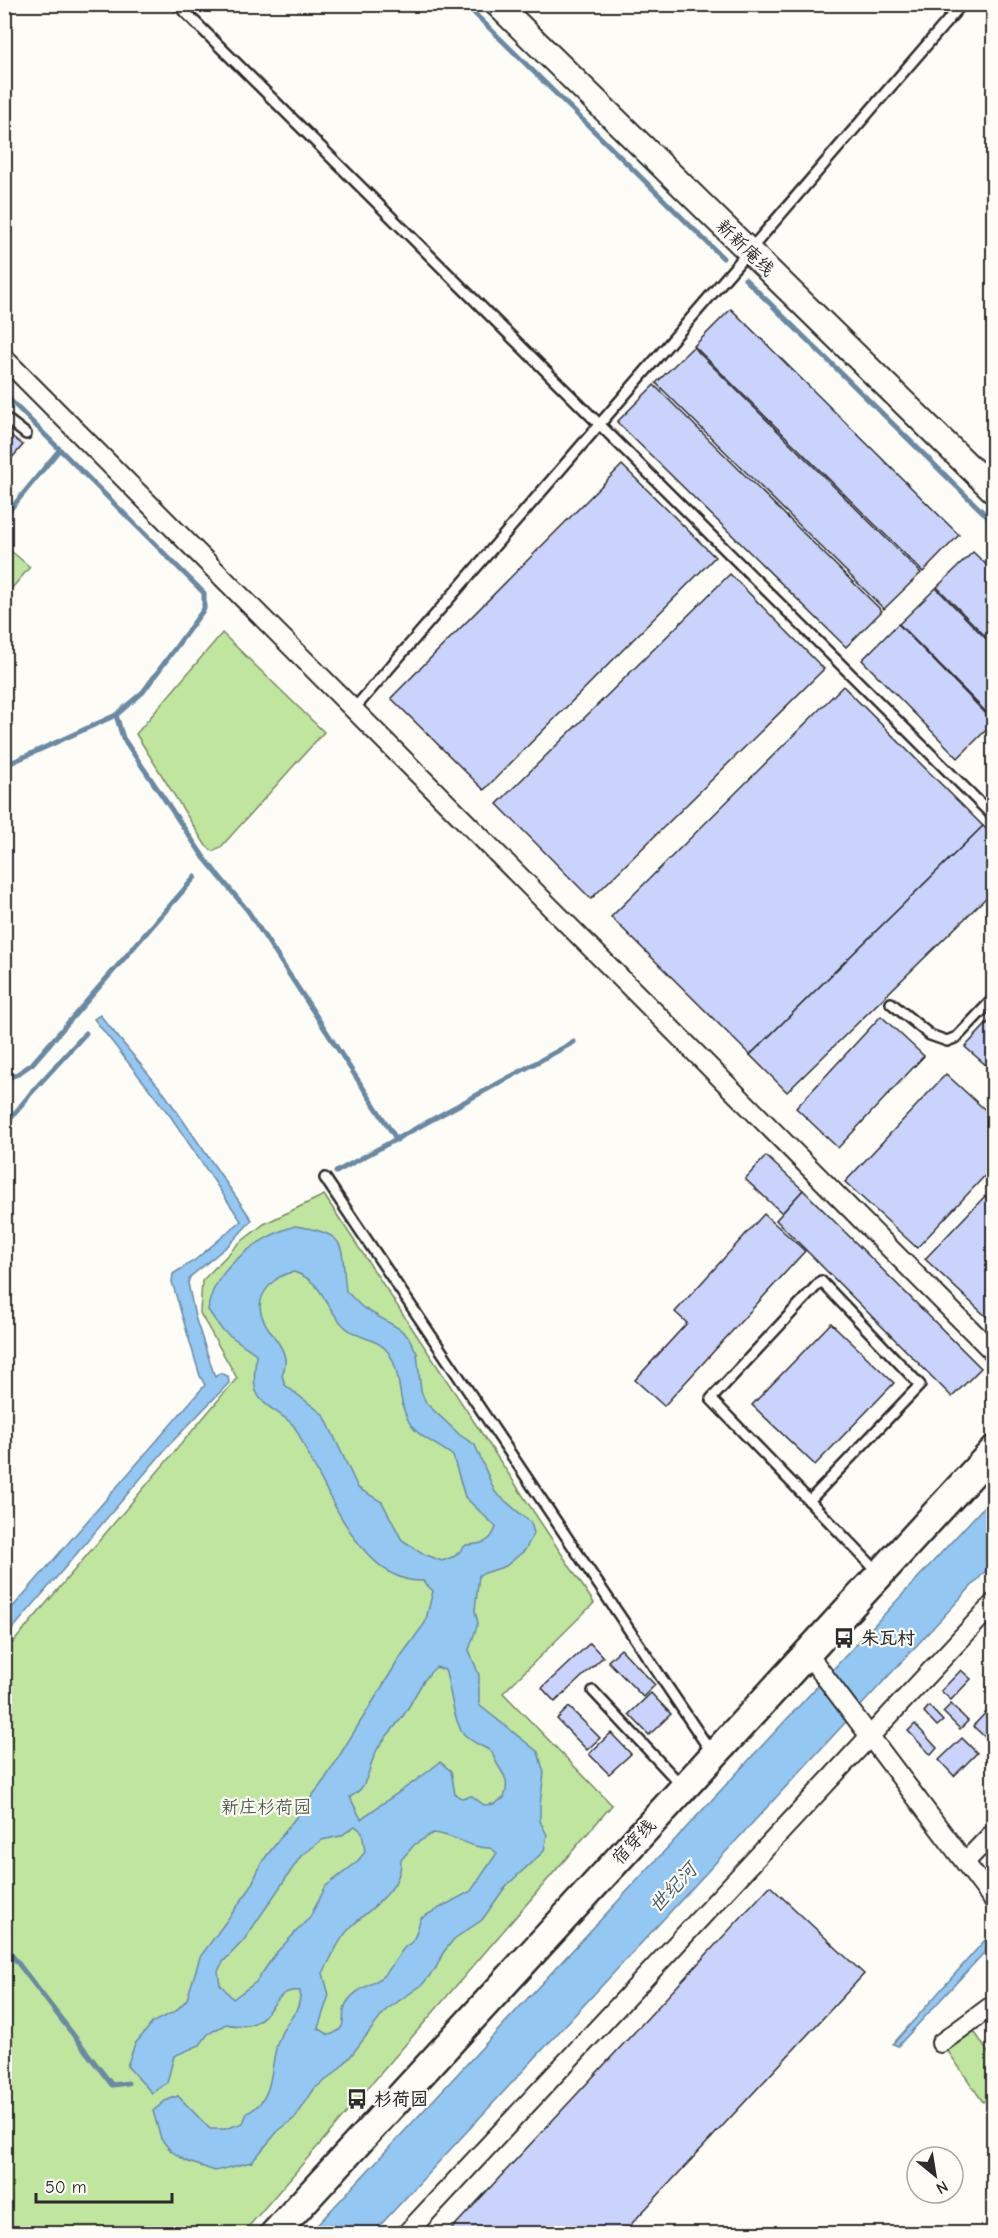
<svg xmlns="http://www.w3.org/2000/svg" width="998" height="2238" font-family="'Comic Neue','LXGW WenKai TC',sans-serif">
<rect width="100%" height="100%" fill="#fdfcf7"/>
<filter id="ink" filterUnits="userSpaceOnUse"><feTurbulence type="fractalNoise" baseFrequency=".0167" numOctaves="2"/><feDisplacementMap in="SourceGraphic" scale="12" xChannelSelector="R" yChannelSelector="G"/><feConvolveMatrix kernelMatrix="1 2 1 2 8 2 1 2 1" color-interpolation-filters="sRGB"/></filter>
<g filter="url(#ink)">
<g fill="#c0e59f" stroke="#768865" stroke-width="1.5">
<path d="M5 546 30 567 5 596Z"/>
<path d="M222 633 324 732 221 847 213 851 206 846 136 734Z"/>
<path d="M324 1195 594 1603 503 1693 612 1805 243 2233 5 2234V1652L237 1378 200 1313 202 1281 238 1244 264 1224Z"/>
<path d="M972 2028 993 2060V2095L983 2102 945 2047Z"/>
</g>
<g fill="#94c7f1" stroke="#6a89a2" stroke-width="1.5" fill-rule="evenodd">
<path d="M100 1015 164 1093 252 1220 231 1243 190 1277 188 1283 195 1317 215 1377 220 1373 228 1376 229 1383 169 1445 5 1638V1616L205 1385 200 1376 172 1282 173 1274 195 1260 241 1221 171 1117 94 1019Z"/>
<path d="M295 1226C351 1234 340 1245 346 1291L362 1307 400 1329 409 1338 417 1353 421 1391 426 1403 460 1435 475 1445 495 1492 531 1523 534 1533 525 1550 506 1566 479 1575 475 1611 478 1623 469 1650 479 1675V1705L538 1752 544 1773 540 1805V1821L547 1835 544 1851 506 1886 482 1920 454 1939 443 1953 436 1968 422 1985 386 2010 350 2057 334 2074 314 2089 296 2117 278 2131 252 2162 215 2171 186 2161 171 2151 161 2139 153 2111 165 2101 178 2096 210 2129H225L243 2123 247 2113C278 2098 268 2062 280 2036 288 2016 301 2015 300 1991 267 1986 276 2036 226 2024L208 2034 200 2045 174 2056 167 2083 152 2093 127 2066 135 2044 153 2022 176 2011 187 1999 200 1957 249 1890 262 1862 325 1779 401 1656 425 1623 433 1591 423 1581C364 1584 331 1496 308 1454 303 1445 299 1432 293 1425 282 1413 262 1407 256 1391 252 1380 256 1366 256 1354L222 1330 208 1310C212 1270 258 1237 295 1226ZM294 1272C326 1283 323 1307 345 1327 357 1339 378 1338 388 1352 404 1374 395 1409 415 1430 425 1440 442 1447 453 1456L465 1497 496 1527C491 1543 482 1544 466 1545L455 1556 442 1561 424 1554 402 1540 382 1502 358 1488 324 1415 285 1385 282 1375C294 1350 269 1337 262 1316 254 1295 276 1274 294 1272ZM436 1667 445 1670C451 1687 453 1727 467 1737 474 1743 484 1747 492 1752 498 1773 512 1774 504 1798L494 1804 484 1805 472 1796 461 1798 455 1794 451 1771 440 1762C415 1783 387 1799 361 1819L350 1797C370 1787 367 1768 377 1750 384 1737 397 1726 405 1713 416 1696 421 1680 436 1667ZM355 1826 362 1832 365 1852 356 1863 326 1886 310 1917 276 1953 256 1982 233 1999 220 1984 218 1971 223 1962 244 1940 301 1856 322 1840 341 1836ZM433 1833C453 1834 471 1849 490 1848L497 1853 471 1891 421 1918C418 1925 417 1934 413 1940 411 1944 410 1943 406 1946 398 1954 393 1967 384 1975 373 1986 357 1987 347 2002 338 2016 352 2028 329 2035L318 2028 329 1995 323 1973C331 1959 338 1940 349 1929 368 1909 402 1892 401 1860L415 1844Z"/>
<path d="M993 1497V1563L373 2233 309 2234Z"/>
<path d="M993 1934V1943L898 2046 893 2044 984 1941Z"/>
</g>
<g fill="none" stroke-linecap="round" stroke-linejoin="round">
<g stroke="#6a89a2" stroke-width="5">
<path d="M465 4 723 258"/>
<path d="M745 279 994 523"/>
<path d="M4 394 204 593V609L143 692 116 715 4 766"/>
<path d="M4 517 60 449"/>
<path d="M116 715 123 738 205 859 248 911 397 1140"/>
<path d="M4 1079 16 1075 32 1064 195 877"/>
<path d="M4 1127 31 1093 86 1033"/>
<path d="M336 1172 574 1042"/>
<path d="M4 1945 112 2085 128 2083"/>
</g>
</g>
<g fill="#cad3fb" stroke="#2b2b2b" stroke-width="1.5">
<path d="M731 309 959 535 923 572 694 346Z"/>
<path d="M693 347 921 573 884 609 656 383Z"/>
<path d="M654 385 882 611 846 647 617 422Z"/>
<path d="M4 430 23 445 11 459 4 454Z"/>
<path d="M4 454 11 460 4 467Z"/>
<path d="M622 465 715 557 484 790 391 698Z"/>
<path d="M973 552 994 572V645L937 587Z"/>
<path d="M730 574 824 669 591 899 497 804Z"/>
<path d="M936 588 994 647V720L899 624Z"/>
<path d="M898 624 994 722 958 758 862 660Z"/>
<path d="M843 686 983 826 750 1055 611 917Z"/>
<path d="M983 826 994 836V890L787 1092 750 1055Z"/>
<path d="M881 1016 924 1056 838 1148 796 1108Z"/>
<path d="M994 1016V1072L965 1047Z"/>
<path d="M946 1074 994 1118V1166L917 1248 845 1182Z"/>
<path d="M766 1156 803 1190 782 1213 745 1179Z"/>
<path d="M803 1190 981 1368 952 1397 776 1220Z"/>
<path d="M985 1196 994 1204V1324L925 1259Z"/>
<path d="M764 1214 805 1251 664 1406 635 1380 687 1323 675 1312Z"/>
<path d="M831 1323 894 1383 815 1465 752 1405Z"/>
<path d="M590 1643 603 1657 555 1702 542 1688Z"/>
<path d="M621 1649 655 1685 643 1697 608 1661Z"/>
<path d="M961 1670 971 1679 951 1700 941 1691Z"/>
<path d="M651 1693 671 1714 649 1735 629 1714Z"/>
<path d="M951 1704 968 1721 960 1729 943 1712Z"/>
<path d="M994 1704V1732L987 1739 973 1726Z"/>
<path d="M929 1706 943 1721 937 1726 924 1712Z"/>
<path d="M569 1707 600 1738 587 1750 557 1719Z"/>
<path d="M915 1724 937 1748 931 1755 908 1731Z"/>
<path d="M611 1733 631 1754 609 1774 589 1754Z"/>
<path d="M962 1738 977 1753 954 1776 939 1760Z"/>
<path d="M770 1886 864 1974 622 2234H447Z"/>
</g>
<g fill="none" stroke-linecap="round" stroke-linejoin="round">
<g stroke="#2b2b2b" stroke-width="14">
<g id="service">
<path d="M177 4 994 817"/>
<path d="M4 417 26 434"/>
<path d="M354 709 962 4"/>
<path d="M891 1003 930 1035 947 1041 957 1037 994 998"/>
<path d="M325 1178 712 1753"/>
<path d="M992 1182 994 1184"/>
<path d="M809 1501 920 1385 821 1281 711 1399 878 1572"/>
<path d="M593 1691 682 1786"/>
</g>
</g>
<g stroke="#2b2b2b" stroke-width="22">
<g id="minor">
<path d="M4 358 994 1353"/>
<path d="M807 1653 994 1901"/>
<path d="M965 1862 994 1832"/>
<path d="M941 2043 994 2004"/>
<path d="M406 2234 994 1603"/>
</g>
</g>
<g stroke="#2b2b2b" stroke-width="28">
<path id="tertiary" d="M497 4 994 491"/>
</g>
<g stroke="#2b2b2b" stroke-width="32">
<path id="secondary" d="M274 2234 994 1450"/>
</g>
<use href="#service" stroke="#fdfcf7" stroke-width="9"/>
<use href="#minor" stroke="#fdfcf7" stroke-width="18"/>
<use href="#tertiary" stroke="#fdfcf7" stroke-width="24"/>
<use href="#secondary" stroke="#fdfcf7" stroke-width="27"/>
</g>
</g>
<defs>
<g id="bus-bare" transform="scale(1.62)"><path d="M-5-6H5V4H4V6H2V4H-2V6H-4V4H-5ZM-3.5-4V0h7V-4ZM-3.5 1.2v1.5H-2V1.2ZM2 1.2v1.5H3.5V1.2Z" fill="#2b2b2b" stroke="#fdfcf7" stroke-width="2.5" paint-order="stroke"/></g>
</defs>
<g fill-rule="evenodd">
<use href="#bus-bare" x="844" y="1638"/>
<use href="#bus-bare" x="357" y="2099"/>
</g>
<g text-anchor="middle" dominant-baseline="central" stroke-width="4.5" stroke-linejoin="round" paint-order="stroke">
<g font-size="18" fill="#2b2b2b" stroke="#fdfcf7">
<text transform="translate(745 248) rotate(44)">新新庵线</text>
<text transform="translate(634 1842) rotate(-47)">宿穿线</text>
</g>
<g font-size="18" font-weight="bold" fill="#2b2b2b" stroke="#fdfcf7" text-anchor="start">
<text x="861" y="1638">朱瓦村</text>
<text x="374" y="2099">杉荷园</text>
</g>
<g font-size="18" fill="#505a48" stroke="#fdfcf7">
<text x="266" y="1807">新庄杉荷园</text>
</g>
<g font-size="20" font-style="italic" fill="#4a5a66" stroke="#fdfcf7">
<text transform="translate(673 1888) rotate(-47)">世纪河</text>
</g>
</g>
<rect width="998" height="2238" fill="none" stroke="#fdfcf7" stroke-width="24"/>
<rect x="12" y="12" width="974" height="2214" fill="none" stroke="#2b2b2b" stroke-width="2" filter="url(#ink)"/>
<g transform="translate(935 2175) rotate(150)"><circle r="28" fill="#fdfcf7" stroke="#a9a8a5" stroke-width="1.5"/>
<path d="M0-4.5L10 22L0 15L-10 22Z" fill="#2b2b2b"/>
<text y="-9" font-size="16" font-weight="bold" text-anchor="middle" fill="#2b2b2b">N</text>
</g>
<path d="M36 2193v9h136v-9" fill="none" stroke="#2b2b2b" stroke-width="3"/>
<text x="45" y="2193" font-size="18" fill="#2b2b2b" stroke="#fdfcf7" stroke-width="4.5" paint-order="stroke">50 m</text>
</svg>
